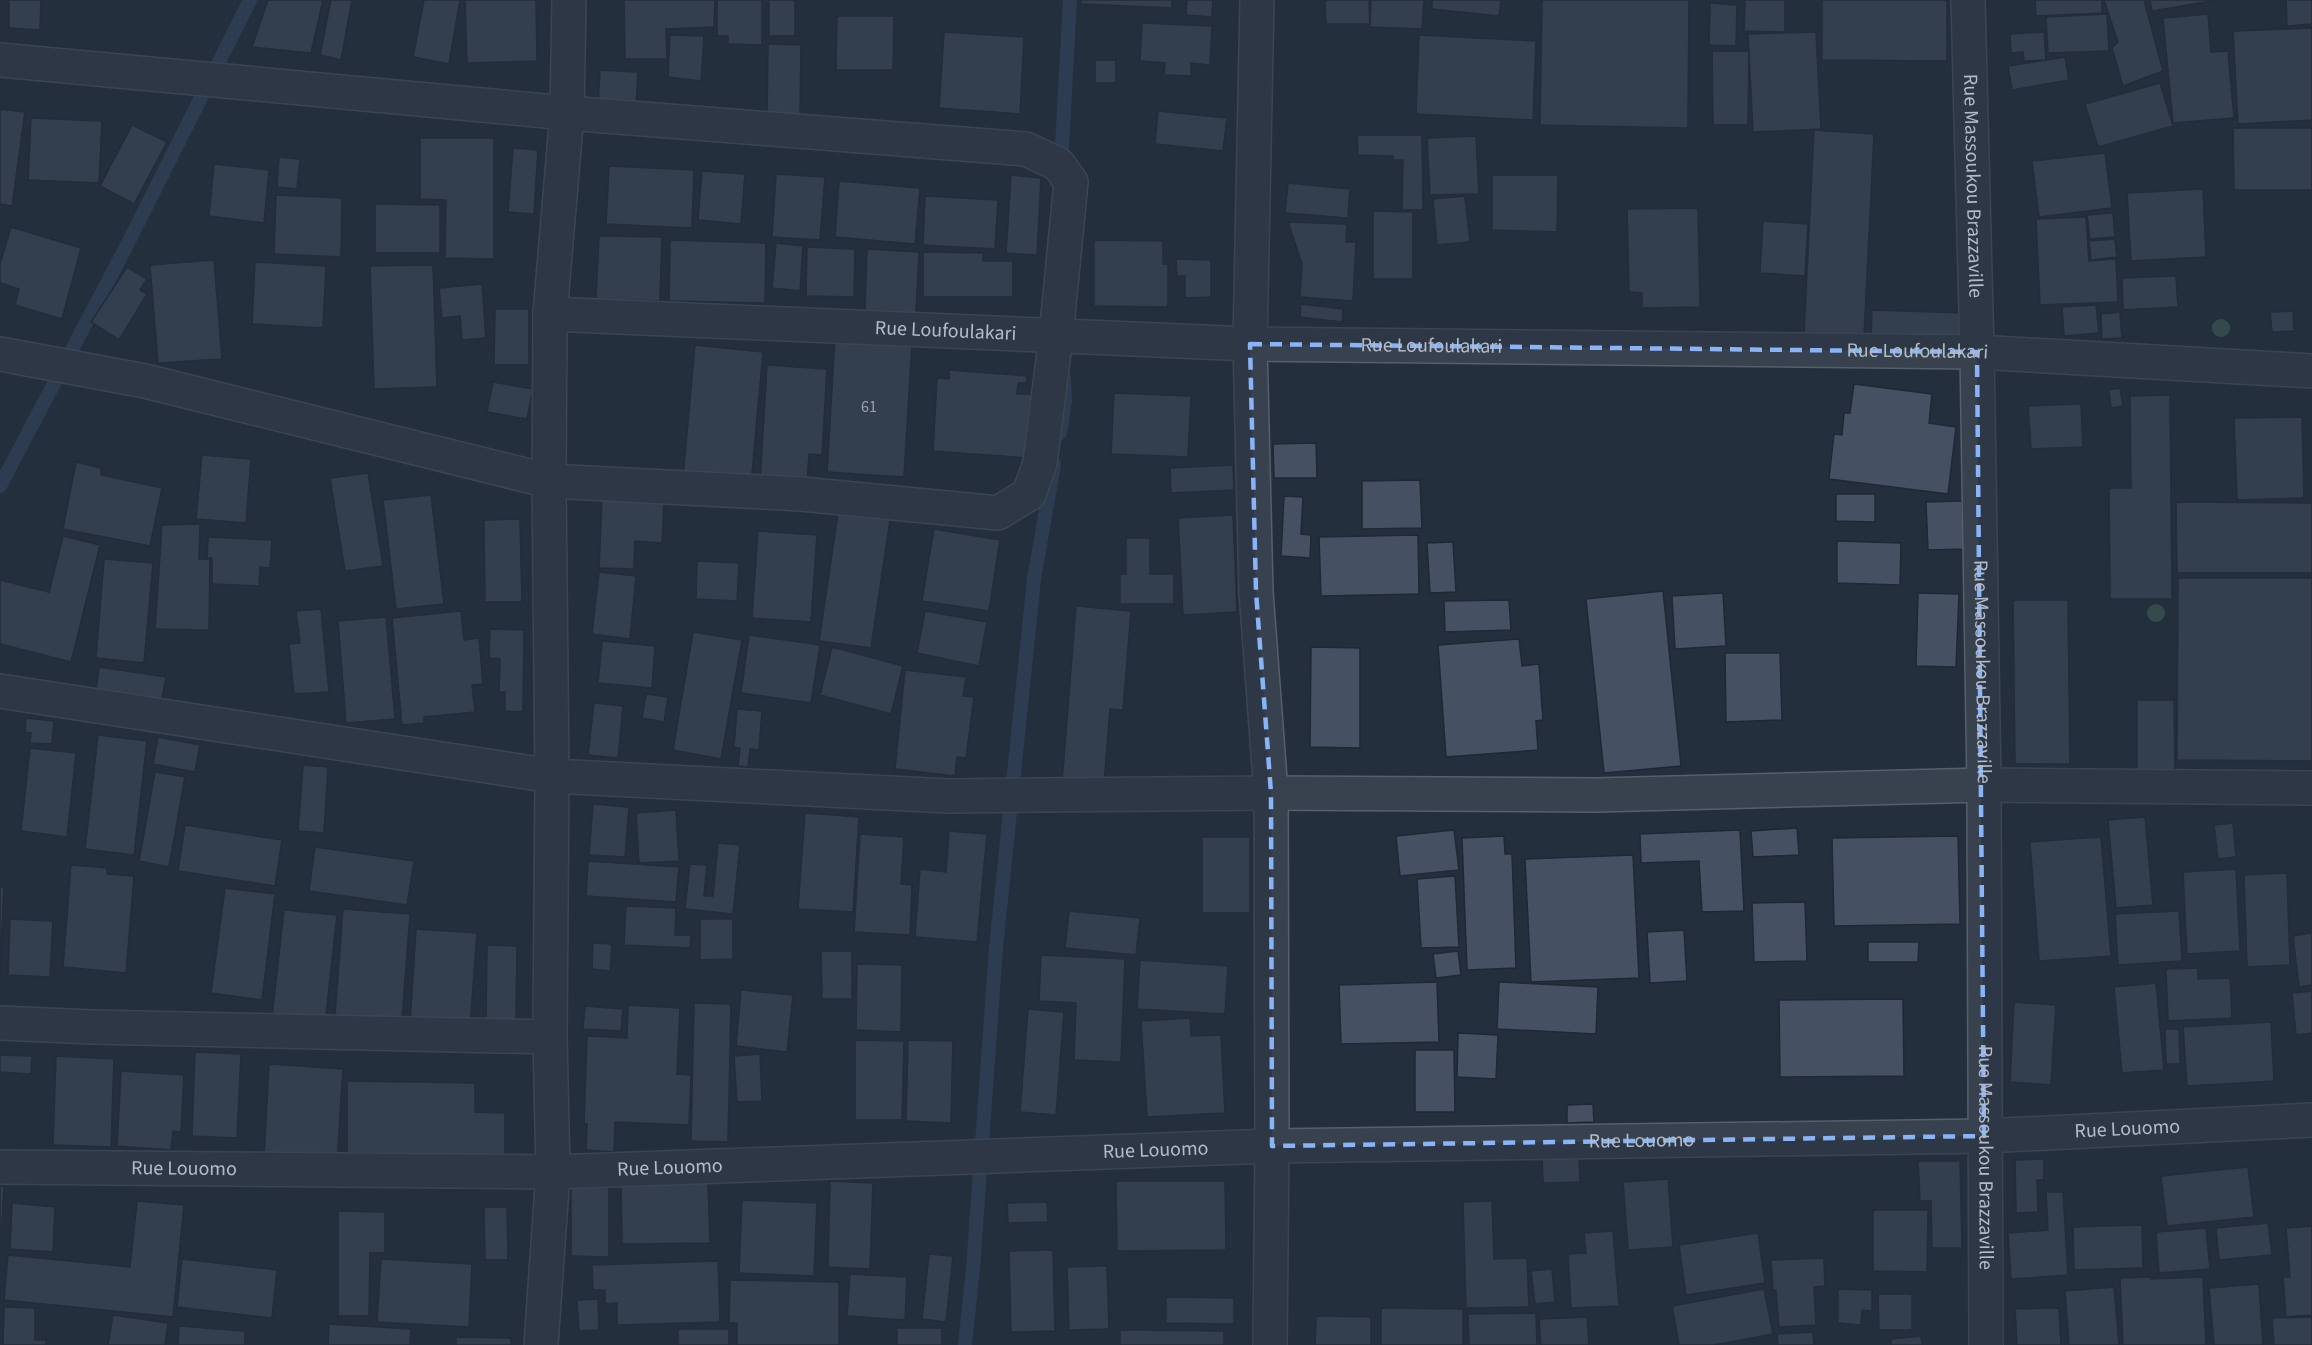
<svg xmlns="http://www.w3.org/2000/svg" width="2312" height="1345" font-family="'Source Sans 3',sans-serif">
<rect width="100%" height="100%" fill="#242f3e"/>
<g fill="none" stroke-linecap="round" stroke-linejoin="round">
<g stroke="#394c67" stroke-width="14">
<path d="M1061 164 1070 0"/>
<path d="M1060 433 1065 401 1064 378"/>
<path d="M0 486 126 247 250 0"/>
<path d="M965 1345 973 1268 996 948 1034 579 1054 464"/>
</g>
</g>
<g fill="#455162" stroke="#1f2835" stroke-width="1.5">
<path d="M9 0H41L40 30 9 28Z"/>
<path d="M268 0H323L311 53 252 47Z"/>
<path d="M331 0H352L341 60 320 55Z"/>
<path d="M424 0H460L449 64 413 57Z"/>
<path d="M465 0H536L537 61 467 63Z"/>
<path d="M624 0H715L714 27 666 29 667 59H625Z"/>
<path d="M717 0H762V45L728 44V36H717Z"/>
<rect x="769" y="0" width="26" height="36"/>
<path d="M1081 0H1172V8L1081 4Z"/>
<path d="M1187 0H1213L1212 17 1186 15Z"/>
<path d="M1325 0H1369L1370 24H1326Z"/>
<path d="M1371 0H1424L1422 29 1370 27Z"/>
<path d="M1432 0H1501L1499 16 1432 9Z"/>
<path d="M1542 0H1689L1688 128 1540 125Z"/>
<path d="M1745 0H1785V32L1744 31Z"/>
<path d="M1822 0H1947V61L1822 60Z"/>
<path d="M2035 0H2102V13L2036 16Z"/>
<path d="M2104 0H2144L2163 71 2123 86 2112 48 2118 42Z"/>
<path d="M2150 0H2218L2152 11Z"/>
<path d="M2286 0H2312V24L2287 26Z"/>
<path d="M1710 3 1737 5 1736 46 1709 45Z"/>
<path d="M2107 14 2109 51 2048 53 2046 17Z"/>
<path d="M2208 14 2211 52 2228 51 2234 118 2173 123 2163 18Z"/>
<path d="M837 16H894L893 70H836Z"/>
<path d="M1142 23 1212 26 1210 65 1191 63V76L1164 75 1165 63 1140 61Z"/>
<path d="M2312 28V120L2238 124 2233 31Z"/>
<path d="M944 32 1024 37 1020 114 939 108Z"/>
<path d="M1816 32 1821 129 1753 132 1748 34Z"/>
<path d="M2044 32 2046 60 2024 61 2023 52 2011 53 2010 34Z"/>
<path d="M670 35 704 36 701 81 668 77Z"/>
<path d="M1419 35 1536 41 1533 120 1416 114Z"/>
<path d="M768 44 801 45 800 118 767 117Z"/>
<path d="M1712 51H1749L1748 125H1713Z"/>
<path d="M2065 57 2069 80 2012 90 2008 66Z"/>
<rect x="1095" y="60" width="21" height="23"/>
<path d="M600 70 638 72 636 107 598 105Z"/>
<path d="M2160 83 2173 126 2098 147 2085 104Z"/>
<path d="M0 109 25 112 12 206 0 204Z"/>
<path d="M1158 111 1227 118 1223 151 1155 144Z"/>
<path d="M31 118 102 121 99 183 28 180Z"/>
<path d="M132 125 167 142 134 204 100 186Z"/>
<path d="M2233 128H2312V190H2234Z"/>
<path d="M1814 130 1874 134 1864 336 1804 333Z"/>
<path d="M1357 135H1422L1423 210H1402L1403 160H1393V156L1358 155Z"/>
<path d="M1476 136 1479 194 1430 195 1427 138Z"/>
<path d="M420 138H494V259L445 258 446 200 420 199Z"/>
<path d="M513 148 538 150 534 214 508 212Z"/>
<path d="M2105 153 2112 208 2039 217 2032 161Z"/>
<path d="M279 157 300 159 297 189 277 187Z"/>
<path d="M214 164 269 170 264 223 209 216Z"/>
<path d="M609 166 694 170 692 228 606 224Z"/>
<path d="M702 171 745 174 741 224 698 220Z"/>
<path d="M776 174 825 177 820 240 772 237Z"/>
<path d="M1011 175 1041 178 1037 255 1006 253Z"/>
<path d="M1492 175H1558L1557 232 1492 230Z"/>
<path d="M839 181 920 188 915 244 835 237Z"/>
<path d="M1288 183 1350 189 1348 218 1285 213Z"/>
<path d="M2203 189 2206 257 2131 261 2127 193Z"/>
<path d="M276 195 342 198 341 257 274 254Z"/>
<path d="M925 196 998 200 995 249 923 245Z"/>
<path d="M1465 196 1470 242 1437 245 1433 199Z"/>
<path d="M375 204 440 205V253H375Z"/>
<path d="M1698 208 1700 307 1642 308V293L1629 292 1627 209Z"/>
<path d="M1373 211 1413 212V279H1373Z"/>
<path d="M2113 213 2115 237 2090 239 2087 215Z"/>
<path d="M2086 217 2089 261 2116 259 2118 302 2040 305 2036 219Z"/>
<path d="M1763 221 1808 224 1805 276 1760 273Z"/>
<path d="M1288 222 1347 224 1346 242H1356L1353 301 1300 297 1302 264Z"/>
<path d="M11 227 81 248 62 319 15 305 19 289 0 283V264Z"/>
<path d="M599 236 662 237 660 301 596 299Z"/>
<path d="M2115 239 2117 257 2091 260 2089 241Z"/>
<path d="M670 240 766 243 765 303 669 301Z"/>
<path d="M1094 240 1163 241V264H1168V307L1094 306Z"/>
<path d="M776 243 803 246 800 291 772 288Z"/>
<path d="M807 247 855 249 854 297 806 296Z"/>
<path d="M867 249 919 252 916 313 865 310Z"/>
<path d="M923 252 983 253V261H1013V297H923Z"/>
<path d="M1176 259 1211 260V297L1185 298V276H1177Z"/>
<path d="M214 260 222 359 158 363 150 265Z"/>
<path d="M255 262 326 266 323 328 252 324Z"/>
<path d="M433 265 437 387 374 389 370 266Z"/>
<path d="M127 267 147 279 140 290 147 294 119 340 91 322Z"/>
<path d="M2176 276 2178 307 2123 310 2122 278Z"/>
<path d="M482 284 486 338 462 340 460 316 442 318 439 288Z"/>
<path d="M1301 304 1343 309 1342 322 1300 317Z"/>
<path d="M2096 305 2099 333 2064 336 2062 307Z"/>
<path d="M495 309H529V365H494Z"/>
<path d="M1872 310 1968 313 1967 341 1871 337Z"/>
<path d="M2293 311 2294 331 2272 332 2270 312Z"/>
<path d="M2120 312 2122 338 2102 339 2101 314Z"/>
<path d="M835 338 912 343 904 477 827 472Z"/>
<path d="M695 345 763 352 751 484 683 477Z"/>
<path d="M767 365 827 369 822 455 809 454 807 485 760 482Z"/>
<path d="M949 370 1027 376V383H1018L1017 394H1031L1027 458 933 451 937 378 949 379Z"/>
<path d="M493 382 533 389 527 419 487 412Z"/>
<path d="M1854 384 1932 394 1929 423 1956 427 1948 494 1829 479 1834 434 1842 435 1844 413H1850Z"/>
<path d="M2120 388 2123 406 2111 408 2109 390Z"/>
<path d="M1114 393 1191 396 1188 457 1111 454Z"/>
<path d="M2170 395 2172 599H2110L2109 488H2131L2130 396Z"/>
<path d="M2081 404 2083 447 2031 449 2028 406Z"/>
<path d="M2302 417 2304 498 2237 500 2234 418Z"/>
<path d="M1316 443 1317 478H1274L1273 444Z"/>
<path d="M202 455 251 459 246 523 196 519Z"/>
<path d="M76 462 101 468V475L162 488 150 546 63 529Z"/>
<path d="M1233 465 1234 490 1171 493 1170 468Z"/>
<path d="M368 473 383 566 345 571 330 478Z"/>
<path d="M1420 480 1422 528 1362 529V481Z"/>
<path d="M1836 494H1875V522L1836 521Z"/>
<path d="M431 495 444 604 396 609 383 500Z"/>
<path d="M1284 496 1303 497 1301 534 1311 535 1310 558 1281 556Z"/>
<path d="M602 499 664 503 662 543 635 541 634 569 599 568Z"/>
<path d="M1962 501 1964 549 1928 550 1926 502Z"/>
<path d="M2176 502 2312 503V573H2177Z"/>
<path d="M838 513 890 520 871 648 819 641Z"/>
<path d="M1233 515 1237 612 1183 615 1178 518Z"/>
<path d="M520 519 522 602H485L484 520Z"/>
<path d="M200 524 199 559H210L209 630 155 629 162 525Z"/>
<path d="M934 529 1000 540 989 611 922 601Z"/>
<path d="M758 531 817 535 811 622 752 618Z"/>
<path d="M1418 535 1419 594 1321 596 1319 537Z"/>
<path d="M63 536 100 545 71 662 0 644V580L49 592Z"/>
<path d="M208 537 272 540 270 568 260 567 259 586 212 584V558H207Z"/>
<path d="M1126 538H1150V574H1174V604H1120V574H1126Z"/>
<path d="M1837 541 1901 543 1900 585 1837 583Z"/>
<path d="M1453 542 1456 592 1430 593 1427 543Z"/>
<path d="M104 559 153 563 144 663 96 658Z"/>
<path d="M697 561 739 563 737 601 696 599Z"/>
<path d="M599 572 636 576 630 639 592 634Z"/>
<path d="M2178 578H2312V761L2177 760Z"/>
<path d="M1663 591 1681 766 1604 773 1586 599Z"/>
<path d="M1723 593 1726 646 1675 649 1672 596Z"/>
<path d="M1918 593 1959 594 1956 667 1916 666Z"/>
<path d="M1509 600 1511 630 1445 632 1444 601Z"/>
<path d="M2013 600H2068L2070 764H2015Z"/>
<path d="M1076 606 1131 611 1123 710 1110 709 1104 785 1062 782Z"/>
<path d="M321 609 329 692 294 694 289 644 300 643 296 611Z"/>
<path d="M461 611 464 640 479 638 483 684 472 685 475 712 424 717V723L402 725 392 618Z"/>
<path d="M925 611 987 622 979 666 917 653Z"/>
<path d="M386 617 395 719 346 723 338 621Z"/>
<path d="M490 629 524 630 523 712 505 711V692H499L500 659 489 658Z"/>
<path d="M693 632 742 640 721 759 673 750Z"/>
<path d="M749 635 820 645 811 703 741 693Z"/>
<path d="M1519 639 1522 666 1539 664 1543 720 1536 721 1538 750 1446 757 1438 645Z"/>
<path d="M602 641 655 646 652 688 598 683Z"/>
<path d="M832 647 903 666 891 714 820 695Z"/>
<path d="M1311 647 1360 648V748L1310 747Z"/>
<path d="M1725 653H1780L1782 720 1726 722Z"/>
<path d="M99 667 166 677 162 699 96 690Z"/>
<path d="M905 670 966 677 963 696 974 697 966 758 957 757 955 776 895 769Z"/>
<path d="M646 694 668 697 664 722 642 718Z"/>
<path d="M2137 700H2174L2175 773H2137Z"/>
<path d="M594 703 623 706 618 758 588 755Z"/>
<path d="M737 709 762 711 759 750 750 749 748 767 738 766 740 748 734 747Z"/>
<path d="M26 718 54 721 52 744 30 743 31 733 25 732Z"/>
<path d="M98 735 147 741 134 855 85 849Z"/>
<path d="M158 737 200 745 195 772 153 764Z"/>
<path d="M30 748 76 753 67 837 21 831Z"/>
<path d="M303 765 328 767 324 833 298 831Z"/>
<path d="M155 772 185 777 169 867 139 861Z"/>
<path d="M593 804 629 807 625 857 589 855Z"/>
<path d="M676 810 679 861 639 863 636 813Z"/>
<path d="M805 813 859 817 853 912 798 909Z"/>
<path d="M2145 817 2153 905 2116 908 2108 820Z"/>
<path d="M2233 823 2236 857 2218 859 2214 825Z"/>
<path d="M185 825 282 840 275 886 178 871Z"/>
<path d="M1797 828 1799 855 1753 857 1751 831Z"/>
<path d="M1454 830 1459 870 1400 876 1396 836Z"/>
<path d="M1740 830 1744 911 1702 912 1699 861 1641 863 1640 834Z"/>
<path d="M949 831 987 834 977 942 915 937 920 869 946 872Z"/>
<path d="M860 834 904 837 901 884 912 885 910 935 854 932Z"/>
<path d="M1504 836 1505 854H1512L1516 968 1467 970 1462 838Z"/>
<path d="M1958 836 1960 924 1834 926 1832 838Z"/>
<rect x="1202" y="837" width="48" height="76"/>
<path d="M2101 837 2111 956 2039 961 2030 842Z"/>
<path d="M718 843 740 845 733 914 685 909 690 864 707 865 704 896H713Z"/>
<path d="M315 847 414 861 407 905 309 891Z"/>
<path d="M1633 855 1639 978 1531 982 1525 859Z"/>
<path d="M588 861 679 867 676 902 586 896Z"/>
<path d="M71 865 107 868V874L134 876 126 973 63 967Z"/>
<path d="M2236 869 2240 951 2187 954 2183 872Z"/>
<path d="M2287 873 2290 965 2247 967 2244 875Z"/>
<path d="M1455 876 1459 947 1421 948 1417 879Z"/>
<path d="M0 887H4L0 974Z"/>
<path d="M225 888 275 894 262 1000 211 993Z"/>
<path d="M1805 902 1807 961 1754 962 1752 903Z"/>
<path d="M626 906 676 908 675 935H691L690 948 624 945Z"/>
<path d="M343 909 410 914 402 1020 335 1015Z"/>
<path d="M284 910 337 915 325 1024 272 1017Z"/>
<path d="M1069 911 1140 918 1136 955 1065 948Z"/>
<path d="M2179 911 2182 961 2118 965 2115 914Z"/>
<path d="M10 919 53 921 50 977 8 975Z"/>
<path d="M700 919H733V959L700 960Z"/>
<path d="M416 929 477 933 470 1028 410 1024Z"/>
<path d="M1684 930 1687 981 1650 983 1647 932Z"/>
<path d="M2312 933V985L2299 987 2293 936Z"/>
<path d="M1868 942H1919L1918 962H1868Z"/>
<path d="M593 943 612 944 610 971 592 969Z"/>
<path d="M487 945 517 946 516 1024 486 1023Z"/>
<path d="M821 951H852V999H822Z"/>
<path d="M1458 951 1461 975 1436 978 1433 954Z"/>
<path d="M1041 955 1125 959 1121 1062 1074 1060 1076 1003 1039 1001Z"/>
<path d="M1140 960 1228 966 1225 1014 1137 1009Z"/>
<path d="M857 964 902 965 901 1032 856 1030Z"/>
<path d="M2198 968V979L2230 978 2232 1018 2168 1021 2166 969Z"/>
<path d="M1437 982 1439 1042 1341 1044 1339 985Z"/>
<path d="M1499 982 1598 987 1596 1034 1497 1029Z"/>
<path d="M2156 983 2164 1070 2122 1073 2114 987Z"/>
<path d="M741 990 793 995 787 1052 736 1046Z"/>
<path d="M2312 991V1033L2296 1035 2292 993Z"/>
<path d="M1903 999 1904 1076 1780 1077 1779 1000Z"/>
<path d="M2014 1002 2056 1005 2051 1085 2010 1082Z"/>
<path d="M694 1003 731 1004 728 1142 691 1141Z"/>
<path d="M628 1005 680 1008 677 1074 691 1075 689 1125 615 1122 614 1152 586 1150 587 1124H584L587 1036 627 1038Z"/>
<path d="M585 1006 623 1009 621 1031 583 1029Z"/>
<path d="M1028 1009 1064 1012 1056 1115 1020 1112Z"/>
<path d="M1190 1018 1191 1036 1221 1035 1225 1113 1147 1117 1141 1021Z"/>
<path d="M2271 1022 2274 1081 2187 1086 2183 1027Z"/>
<path d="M2165 1029H2179L2180 1064H2166Z"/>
<path d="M1458 1033 1498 1035 1496 1079 1457 1077Z"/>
<path d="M855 1040 904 1041 902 1120H855Z"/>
<path d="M908 1040 953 1041 951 1123 906 1121Z"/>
<path d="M1415 1050H1454L1455 1112H1415Z"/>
<path d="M195 1052 241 1054 237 1138 192 1136Z"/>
<path d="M760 1054 762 1101 737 1102 734 1056Z"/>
<path d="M0 1055 32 1056 31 1074 0 1072Z"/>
<path d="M56 1056 114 1059 111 1147 53 1145Z"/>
<path d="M269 1064 343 1069 337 1163 264 1158Z"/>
<path d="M121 1071 184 1075 181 1132 173 1131 171 1150 117 1146Z"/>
<path d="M347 1081 475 1083V1112L505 1113V1156L347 1153Z"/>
<path d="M1593 1104 1594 1122 1567 1123V1105Z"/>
<path d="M1579 1155 1580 1182 1543 1183 1542 1156Z"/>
<path d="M2044 1159V1180H2037L2038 1212 2016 1213 2015 1160Z"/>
<path d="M1918 1161H1960L1962 1248H1932L1931 1201H1920Z"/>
<path d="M2248 1167 2254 1217 2167 1226 2161 1176Z"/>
<path d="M1668 1179 1673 1247 1628 1250 1623 1182Z"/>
<path d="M571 1181 609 1182V1257L571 1256Z"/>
<path d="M708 1181 710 1243 622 1244 621 1184Z"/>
<path d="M830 1181 873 1183 870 1269 828 1267Z"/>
<path d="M1116 1181H1225L1226 1250 1117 1251Z"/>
<path d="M0 1186H4L2 1225H0Z"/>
<path d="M2046 1192H2063L2068 1275 2011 1279 2008 1233 2048 1230Z"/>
<path d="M742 1200 817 1203 814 1276 739 1273Z"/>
<path d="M137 1201 184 1205 173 1317 4 1300 8 1255 130 1267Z"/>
<path d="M1492 1201 1494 1259 1527 1258 1529 1307 1466 1308 1463 1202Z"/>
<path d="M1047 1202 1048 1222 1008 1223 1007 1203Z"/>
<path d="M12 1203 55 1207 53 1252 10 1249Z"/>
<path d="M484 1207H507L508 1260H485Z"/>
<path d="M1873 1210H1928L1927 1272 1873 1271Z"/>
<path d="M338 1211 385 1212V1253H370L369 1316H338Z"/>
<path d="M2268 1223 2272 1255 2219 1260 2216 1228Z"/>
<path d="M2142 1225 2143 1268 2074 1270 2073 1227Z"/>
<path d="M2312 1226V1315L2286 1317 2283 1277H2290L2286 1228Z"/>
<path d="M2206 1228 2210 1269 2159 1273 2156 1232Z"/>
<path d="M1613 1231 1619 1306 1571 1308 1568 1254 1586 1253 1584 1233Z"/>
<path d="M1758 1233 1765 1283 1686 1295 1679 1245Z"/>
<path d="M1053 1250 1055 1331 1011 1332 1009 1251Z"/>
<path d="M929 1254 953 1256 946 1322 922 1319Z"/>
<path d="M1824 1258 1825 1286 1814 1287 1816 1325 1779 1327 1776 1290H1773L1771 1260Z"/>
<path d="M182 1259 277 1270 272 1318 177 1307Z"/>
<path d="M381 1259 472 1264 469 1327 377 1322Z"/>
<path d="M718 1261 720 1322 617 1325V1303L605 1304V1290H593L592 1265Z"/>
<path d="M1107 1266 1109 1329 1069 1330 1067 1267Z"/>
<path d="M1552 1269 1555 1302 1535 1304 1531 1271Z"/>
<path d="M850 1274 907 1277 905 1320 847 1316Z"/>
<path d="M2151 1277V1279L2203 1277 2206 1345H2123L2120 1278Z"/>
<path d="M730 1280 839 1282V1345H737V1323H729Z"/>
<path d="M2259 1284 2263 1345H2214L2209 1288Z"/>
<path d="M2114 1287 2119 1345H2069L2065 1291Z"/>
<path d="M1764 1289 1773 1334 1714 1345H1679L1672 1306Z"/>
<path d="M1838 1289 1872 1290V1311L1862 1310 1861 1325 1838 1323Z"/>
<path d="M1878 1294H1912V1330H1879Z"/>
<path d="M1166 1297 1234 1298V1324L1166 1323Z"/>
<path d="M598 1299 599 1330 579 1331 577 1300Z"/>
<path d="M4 1307 35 1308V1340H46V1345H3Z"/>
<path d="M1381 1308 1463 1309V1345H1381Z"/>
<path d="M2059 1308 2061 1345H2017L2015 1309Z"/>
<path d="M1536 1313 1537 1345H1469L1468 1314Z"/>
<path d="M113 1315 168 1323 165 1345H108Z"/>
<path d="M1316 1316 1371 1317V1345H1315Z"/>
<path d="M1587 1317 1589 1345H1541L1539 1319Z"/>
<path d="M2312 1317V1345H2274L2272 1318Z"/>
<path d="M329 1324 411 1329 410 1345H328Z"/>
<path d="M179 1326 245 1331V1345H178Z"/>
<rect x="897" y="1328" width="45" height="17"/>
<rect x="678" y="1329" width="51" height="16"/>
<path d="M1120 1330 1224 1331V1345H1120Z"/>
<path d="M1813 1332 1814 1345H1778L1777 1334Z"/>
<path d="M1921 1336 1922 1345H1891V1339Z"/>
<path d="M456 1337 511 1338V1345H456Z"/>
</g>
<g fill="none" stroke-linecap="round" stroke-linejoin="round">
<g stroke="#565f6c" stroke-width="36">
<g id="street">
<path d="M1257 0 1250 344 1256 592 1271 793 1272 1146 1270 1345"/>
<path id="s1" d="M1968 0 1977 352 1984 785 1986 1345"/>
<path d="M0 60 567 113 1026 149 1058 164 1071 182 1056 336 1040 463 1029 494 998 513 801 494 549 481 145 381 0 354"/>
<path id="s2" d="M550 314 1250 344 1977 352 2312 371"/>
<path d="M0 691 552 776 948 796 1271 793 1597 795 1984 785 2312 788"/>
<path d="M0 1023 92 1027 550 1037"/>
<path id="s3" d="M0 1167 553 1172 1272 1146 1984 1136 2312 1120"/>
<path d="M541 1345 553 1172 550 1037 552 776 549 481 550 314 567 113 569 0"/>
</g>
</g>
<use href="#street" stroke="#38414e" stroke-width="33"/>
</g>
<g fill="#4b6a5d">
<circle cx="2221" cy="328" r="9"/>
<circle cx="2156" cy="613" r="9"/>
</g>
<path d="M0 0H2312V1345H0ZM1250 344 1977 352 1984 1136 1272 1146 1271 793 1256 592Z" fill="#242f3e" fill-opacity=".55" fill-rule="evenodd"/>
<path fill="none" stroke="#8ab4f8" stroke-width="4.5" stroke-dasharray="12 8" stroke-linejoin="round" d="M1250 344 1977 352 1984 1136 1272 1146 1271 793 1256 592Z"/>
<g text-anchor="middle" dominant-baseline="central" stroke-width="4.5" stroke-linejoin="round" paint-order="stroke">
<g font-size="16" fill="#98a1af">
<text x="869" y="407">61</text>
</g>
<g font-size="20" fill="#b4bcc9" stroke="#1d2633">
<text stroke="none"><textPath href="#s1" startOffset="186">Rue Massoukou Brazzaville</textPath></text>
<text stroke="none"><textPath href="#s2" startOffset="396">Rue Loufoulakari</textPath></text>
<text stroke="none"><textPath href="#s2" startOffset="882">Rue Loufoulakari</textPath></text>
<text stroke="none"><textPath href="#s2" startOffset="1368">Rue Loufoulakari</textPath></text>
<text stroke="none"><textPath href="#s1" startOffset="672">Rue Massoukou Brazzaville</textPath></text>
<text stroke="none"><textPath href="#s3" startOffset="2128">Rue Louomo</textPath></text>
<text stroke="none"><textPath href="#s3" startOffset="1642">Rue Louomo</textPath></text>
<text stroke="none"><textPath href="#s3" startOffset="1156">Rue Louomo</textPath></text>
<text stroke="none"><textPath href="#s1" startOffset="1158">Rue Massoukou Brazzaville</textPath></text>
<text stroke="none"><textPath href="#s3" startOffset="670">Rue Louomo</textPath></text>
<text stroke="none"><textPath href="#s3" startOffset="184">Rue Louomo</textPath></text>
</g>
</g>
</svg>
